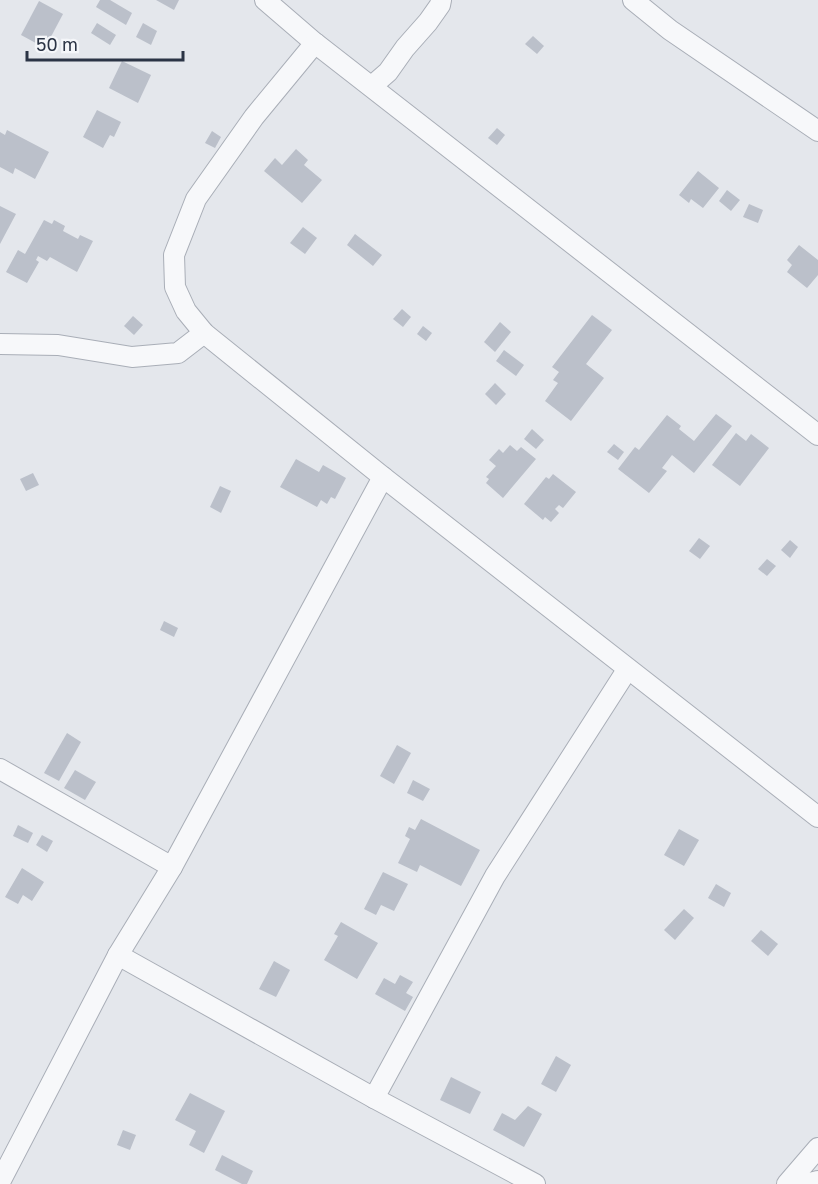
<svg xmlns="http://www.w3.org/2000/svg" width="818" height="1184" font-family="'Golos Text',sans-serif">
<rect width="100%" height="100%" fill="#e4e7ec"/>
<g fill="#bbc0ca">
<path d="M100 0H110L132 13 126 25 96 7Z"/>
<path d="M156 0H179L174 10Z"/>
<path d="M39 1 63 14 45 48 21 35Z"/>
<path d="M97 23 116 35 110 45 91 33Z"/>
<path d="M143 23 157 31 151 45 136 37Z"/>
<path d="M533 36 544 46 537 54 525 44Z"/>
<path d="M122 61 151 75 138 103 109 88Z"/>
<path d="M97 110 121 122 114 137 110 135 103 148 83 137Z"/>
<path d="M497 128 505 135 497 145 488 138Z"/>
<path d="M7 130 49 152 35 179 15 168 13 174 0 167V132L5 135Z"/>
<path d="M212 131 221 137 215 148 205 143Z"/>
<path d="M296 149 308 160 304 165 322 180 302 203 264 171 275 158 282 165Z"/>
<path d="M698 171 719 188 703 208 691 199 689 203 679 195Z"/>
<path d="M727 190 740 200 731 211 719 201Z"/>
<path d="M749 204 763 210 758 223 743 217Z"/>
<path d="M0 206 16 214 0 244Z"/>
<path d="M44 220 52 224 54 220 65 226 63 231 78 239 80 235 93 241 77 272 50 257 47 261 38 256 36 260 39 262 27 283 6 272 18 250 25 254Z"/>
<path d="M303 227 317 238 305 254 290 243Z"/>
<path d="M355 234 382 255 373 266 347 245Z"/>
<path d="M799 245 818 260V275L807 288 787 272 792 265 787 260Z"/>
<path d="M402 309 411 317 403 327 393 319Z"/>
<path d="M592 315 612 330 586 364 604 378 571 421 545 401 558 383 553 380 559 372 552 367Z"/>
<path d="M133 316 143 325 134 335 124 326Z"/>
<path d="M500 322 511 332 495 352 484 342Z"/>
<path d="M423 326 432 333 426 341 417 334Z"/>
<path d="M504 350 524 365 516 376 496 361Z"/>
<path d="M495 383 506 394 496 405 485 394Z"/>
<path d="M716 414 732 426 694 473 672 455 662 468 667 471 649 493 618 469 635 447 639 450 667 415 681 426 679 429 694 441Z"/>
<path d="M532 429 544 440 536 449 524 439Z"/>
<path d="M736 433 746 441 751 434 769 448 740 486 712 465Z"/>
<path d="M614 444 624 452 618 460 607 452Z"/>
<path d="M510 445 517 451 521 447 536 459 503 498 486 483 489 479 486 477 496 466 489 460 499 449 503 453Z"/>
<path d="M296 459 319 472 323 465 346 478 335 499 331 497 327 504 321 500 317 507 280 487Z"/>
<path d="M33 473 39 485 26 491 20 479Z"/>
<path d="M553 474 576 492 563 508 559 505 555 509 559 513 551 522 545 517 543 520 524 504 546 477 549 479Z"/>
<path d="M220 486 231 491 221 513 210 507Z"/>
<path d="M699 538 710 546 700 559 689 551Z"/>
<path d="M790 540 798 547 790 558 781 550Z"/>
<path d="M767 559 776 566 767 576 758 569Z"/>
<path d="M164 621 178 628 174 637 160 630Z"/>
<path d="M67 733 81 742 59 781 44 773Z"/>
<path d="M397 745 411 753 394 784 380 776Z"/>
<path d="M75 770 96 782 85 800 64 788Z"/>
<path d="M413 780 430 789 423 801 407 793Z"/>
<path d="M421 819 480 850 461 886 420 865 417 872 398 863 410 839 405 836 409 827 415 830Z"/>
<path d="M18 825 33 833 28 843 13 836Z"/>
<path d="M679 829 699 840 684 866 664 855Z"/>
<path d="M42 835 53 841 47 852 36 845Z"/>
<path d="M22 868 44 882 32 901 23 895 18 904 5 897Z"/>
<path d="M383 872 408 884 394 911 381 905 376 915 364 909Z"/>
<path d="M716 884 731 893 724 907 708 898Z"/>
<path d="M684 909 694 918 675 940 664 930Z"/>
<path d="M341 922 378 943 357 979 324 960 338 936 334 934Z"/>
<path d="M761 930 778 944 768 956 751 941Z"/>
<path d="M274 961 290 970 276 997 259 989Z"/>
<path d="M400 975 413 982 406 993 413 997 405 1011 375 994 384 978 395 984Z"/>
<path d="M556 1056 571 1065 556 1092 541 1084Z"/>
<path d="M451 1077 481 1092 470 1114 440 1100Z"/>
<path d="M190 1093 225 1111 204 1153 189 1145 196 1131 175 1120Z"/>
<path d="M528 1106 542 1114 524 1147 493 1130 502 1113 515 1120Z"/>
<path d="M123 1130 136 1135 130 1150 117 1145Z"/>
<path d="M222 1155 253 1171 247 1184H242L215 1170Z"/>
</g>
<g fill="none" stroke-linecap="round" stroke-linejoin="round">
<g stroke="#a9aeb7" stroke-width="22">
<g id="street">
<path d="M265 0 315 43 818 435"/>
<path d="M633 0 670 30 818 131"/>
<path d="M315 43 254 117 196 199 174 255 175 287 186 311 204 333 383 477 818 817"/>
<path d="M372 86 388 72 405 48 428 22 440 5 441 0"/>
<path d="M0 344 58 345 132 357 178 353 204 333"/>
<path d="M0 769 172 867"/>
<path d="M118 955 374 1098 535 1184"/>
<path d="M374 1098 495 876 627 670"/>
<path d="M0 1182 118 955 172 867 383 477"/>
<path d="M787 1184 818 1148"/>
<path d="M806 1184 818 1181"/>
</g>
</g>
<use href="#street" stroke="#f7f8fa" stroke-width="20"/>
</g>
<path d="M27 51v9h156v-9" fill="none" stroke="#2b3445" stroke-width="3"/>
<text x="36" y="51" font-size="18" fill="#2b3445" stroke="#f4f6f9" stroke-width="4.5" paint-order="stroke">50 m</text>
</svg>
